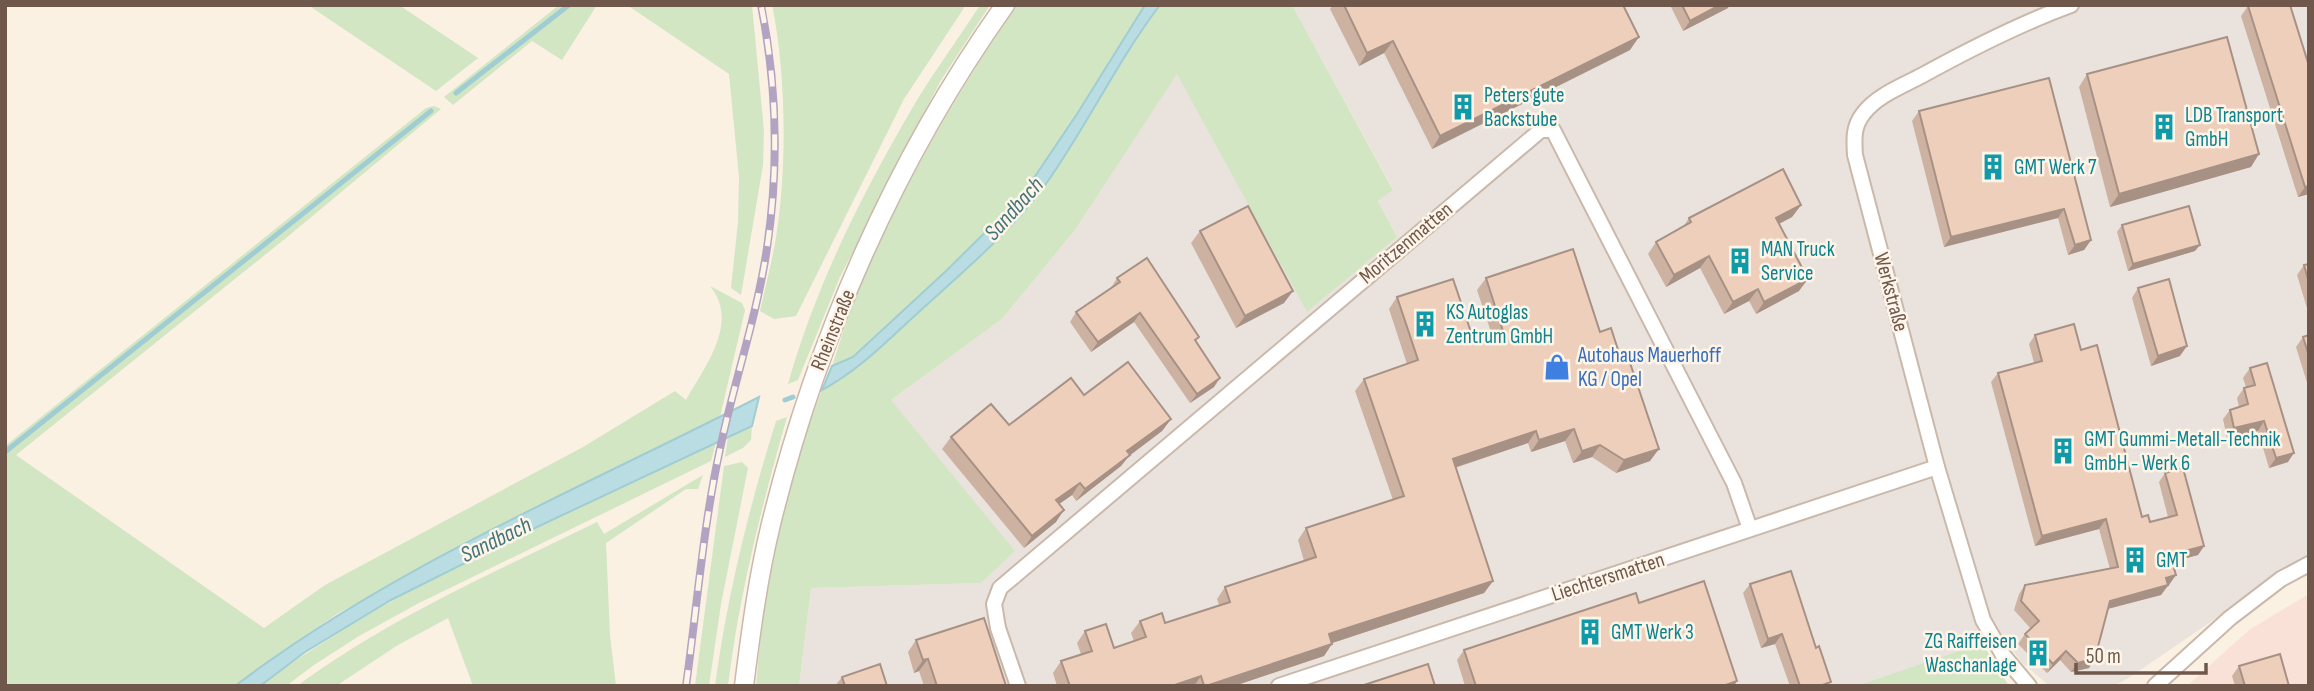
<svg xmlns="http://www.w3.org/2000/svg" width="2314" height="691" font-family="'Sofia Sans Condensed',sans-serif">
<rect width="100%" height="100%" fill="#faf1e3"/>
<path fill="#fae1d7" d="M2309 594V686H2187L2249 630Z"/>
<path fill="#eae3dd" d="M1292 5H2309V555L2127 679 2113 686H2050L2022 663 2002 636 1857 686H799L811 588 981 583 891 400 1002 319 1075 230 1177 73 1307 311 1397 237 1378 201 1393 189Z"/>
<g fill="#d2e6c3">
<path d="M308 5H399L478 58 436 91Z"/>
<path d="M559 5H597L562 60 532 41 453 105 444 97Z"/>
<path d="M627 5H752L764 131 763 165 741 295 731 288 738 222 739 177 729 74Z"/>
<path d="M772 5H966L904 99 796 316 774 319 760 311C766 284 773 258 777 231 787 165 786 71 772 5Z"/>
<path d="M980 5H990L941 80 878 203 840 277 798 380 788 384C815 288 860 198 910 112 931 75 957 41 980 5Z"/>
<path d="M1016 5H1145L1077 114 1021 197 946 271 853 357 832 366C843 334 852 300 866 270 908 177 959 90 1016 5Z"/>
<path d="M1160 5H1292L1393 190 1378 201 1397 237 1307 312 1177 74 1075 230 1002 319 891 400 1015 551 981 583 811 588 799 686H756C764 583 785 486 822 390 857 372 885 342 915 316 961 273 1009 231 1048 181L1145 26Z"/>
<path d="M434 106 441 109 286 238 16 455 264 628 325 585 583 447 675 391 686 400C705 366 740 323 710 286L742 303 745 310 720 417 547 502 337 614 272 658 235 686H5V446L426 108Z"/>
<path d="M787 417C762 505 739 595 728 686H715C727 597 749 507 776 421Z"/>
<path d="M752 426 751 440 743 448 725 457 728 437Z"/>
<path d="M716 442 711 461 419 603 359 636 314 665 286 686H260C399 583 560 516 716 442Z"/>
<path d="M742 462 748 468 721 604 709 686H695L724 466Z"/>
<path d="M703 475 698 489H686L606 543 610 635 616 686H473L448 618 398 645 336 686H297C389 618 495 572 597 522L604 534Z"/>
<path d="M1982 643 2009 686H1856Z"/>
</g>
<g fill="#b9dde2" stroke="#a0cdd3" stroke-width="2">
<path d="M1145 5H1160C1118 60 1088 124 1048 181 1014 229 965 270 921 310 890 338 860 370 822 390L832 366 853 357 946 271 1021 197 1077 114Z"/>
<path d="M759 397 752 426 537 527 391 600 305 652 260 686H235C394 565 582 488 759 397Z"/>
</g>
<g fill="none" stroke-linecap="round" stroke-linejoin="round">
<g stroke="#a0cdd3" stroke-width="5">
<path d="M456 93 569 5"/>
<path d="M785 400 793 397"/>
<path d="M5 452 431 111"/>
</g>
<g stroke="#cab8aa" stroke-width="18">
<g id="minor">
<path d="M1018 686 998 628 994 604 1000 588 1541 130H1553L1734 483 1750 529"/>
<path d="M1279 686 1937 467"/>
<path d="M2029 686 2003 655 1983 620 1937 467 1855 155C1854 139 1853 127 1863 114 1876 96 1902 86 1921 76 1970 49 2019 24 2071 5"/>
<path d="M2155 686 2230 618 2281 579 2309 564"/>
</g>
</g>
<g stroke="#cab8aa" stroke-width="21">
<path id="tertiary" d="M744 686C751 631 758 577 771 524 816 340 895 160 1005 5"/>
</g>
<use href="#minor" stroke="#fff" stroke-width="14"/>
<use href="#tertiary" stroke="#fff" stroke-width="18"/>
<g stroke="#b3a3c2" stroke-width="8">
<path id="rail" d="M686 686C697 607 703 527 720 449 734 382 757 316 767 248 779 167 777 85 761 5"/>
</g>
<use href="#rail" stroke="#fef5e9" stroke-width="5" stroke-dasharray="16" stroke-linecap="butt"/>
</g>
<g fill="#cdb2a2">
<path d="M1333 5H1623L1630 50 1432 149 1384 53 1359 66 1330 9Z"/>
<path d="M1670 5H1729L1728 8 1683 31Z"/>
<path d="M2248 6 2309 66V194L2298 197 2241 16Z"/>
<path d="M2087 74 2251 167 2110 207 2079 87Z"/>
<path d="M2049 78 2091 240 2084 250 2068 255 2058 218 1944 247 1912 121 1919 111Z"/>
<path d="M1801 205 1792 217 1779 224 1799 291 1756 314 1749 301 1724 314 1700 268 1666 287 1648 254 1656 242 1683 227 1689 218Z"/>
<path d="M2122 225 2195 251 2128 271 2117 232Z"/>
<path d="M1200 231 1284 303 1236 328 1191 243Z"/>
<path d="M2309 264V315L2297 275 2304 265Z"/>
<path d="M1117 278 1199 337 1196 341 1214 387 1190 403 1134 322 1091 352 1070 322 1076 312 1111 288Z"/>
<path d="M1486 278 1600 332 1650 461 1616 473 1592 457 1573 463 1565 441 1531 452 1528 443 1455 468 1493 581 1484 593 1332 643 1324 656 1234 686H1057L1053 673 1061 661 1081 654 1077 643 1085 631 1114 648 1134 641 1131 633 1140 621 1165 623 1219 605 1217 599 1225 587 1304 561 1298 540 1306 528 1393 500 1355 391 1364 379 1407 364 1389 309 1397 297 1474 341 1492 335 1477 290Z"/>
<path d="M2138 288 2180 356 2151 366 2132 298Z"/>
<path d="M2035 335 2081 350 2142 517 2150 522 2168 517 2159 482 2165 473 2204 546 2198 555 2172 562 2169 585 2161 595 2108 609 2089 668 2071 672 2060 660 2047 673 2018 644 2025 634 2031 629 2014 610 2019 594 2025 585 2110 569 2099 529 2035 546 1991 382 1998 373 2034 363 2029 344Z"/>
<path d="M2309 335V389L2296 347 2303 337Z"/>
<path d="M2250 368 2288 462 2269 468 2258 431 2227 438 2223 419 2230 410 2239 407 2237 398 2244 388 2246 387 2243 378Z"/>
<path d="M1084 395 1171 419 1162 431 1129 456 1121 466 1076 501 1072 495 1059 504 1056 522 1024 548 942 449 951 437 1009 425Z"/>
<path d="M1750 584 1816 648 1829 686H1790L1775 644 1761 648 1743 593Z"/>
<path d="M916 640 1006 686H924L919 671 914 673 908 652Z"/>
<path d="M1464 650 1734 686H1465L1457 660Z"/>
<path d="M2239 666 2289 686H2235L2232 676Z"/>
<path d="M842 677 887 686H835Z"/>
</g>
<g fill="#a79184">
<path d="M1720 5H1729L1728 8 1683 31 1690 21Z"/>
<path d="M1639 37 1630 50 1432 149 1440 136Z"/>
<path d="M1393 41 1384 53 1359 66 1367 53Z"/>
<path d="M2259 154 2251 167 2110 207 2119 194Z"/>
<path d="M2309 186V194L2298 197 2305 187Z"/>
<path d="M1801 205 1792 217 1767 230 1776 218Z"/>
<path d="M2064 209 2058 218 1944 247 1951 237Z"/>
<path d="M2091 240 2084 250 2068 255 2075 245Z"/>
<path d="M2200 245 2195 251 2128 271 2133 264Z"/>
<path d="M1709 256 1700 268 1666 287 1674 275Z"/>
<path d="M1808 279 1799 291 1756 314 1764 302Z"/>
<path d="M1758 289 1749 301 1724 314 1733 302Z"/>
<path d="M1293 291 1284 303 1236 328 1245 316Z"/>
<path d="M1140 313 1134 322 1091 352 1098 342Z"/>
<path d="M2187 346 2180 356 2151 366 2158 356Z"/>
<path d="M1220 378 1214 387 1190 403 1197 394Z"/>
<path d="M1171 419 1162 431 1129 456 1121 466 1076 501 1085 489 1127 451Z"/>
<path d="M2264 421 2258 431 2227 438 2234 428Z"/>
<path d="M1574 429 1565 441 1531 452 1539 440Z"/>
<path d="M1536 431 1528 443 1444 471 1453 459Z"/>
<path d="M1600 445 1592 457 1573 463 1582 451Z"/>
<path d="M1659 449 1650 461 1616 473 1624 460Z"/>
<path d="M2294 453 2288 462 2269 468 2276 458Z"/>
<path d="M1080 483 1072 495 1048 512 1056 500Z"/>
<path d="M1064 510 1056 522 1024 548 1032 536Z"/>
<path d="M2106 519 2099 529 2035 546 2042 536Z"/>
<path d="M2204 546 2198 555 2164 564 2170 555Z"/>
<path d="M2176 575 2169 585 2159 587 2166 578Z"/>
<path d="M1493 581 1484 593 1320 647 1329 634Z"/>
<path d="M2168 585 2161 595 2103 610 2110 601Z"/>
<path d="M1782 634 1775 644 1761 648 1768 639Z"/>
<path d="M1332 644 1324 656 1234 686H1206Z"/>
<path d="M2066 651 2060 660 2047 673 2053 664Z"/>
<path d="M2095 658 2089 668 2071 672 2078 663Z"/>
<path d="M928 659 919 671 914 673 923 660Z"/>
<path d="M1201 676 1194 686H1172Z"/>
<path d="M1737 681 1734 686H1723Z"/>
</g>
<g fill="#eecfbc" stroke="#a79184" stroke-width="2">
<path d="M1344 5H1623L1639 37 1440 136 1393 41 1367 53Z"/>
<path d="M1682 5H1720L1690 21Z"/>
<path d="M2251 5H2290L2309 66V186L2305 187 2248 6Z"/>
<path d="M2227 37 2259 154 2119 194 2087 74Z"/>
<path d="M2049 78 2091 240 2075 245 2064 209 1951 237 1919 111Z"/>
<path d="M1783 169 1801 205 1776 218 1808 279 1764 302 1758 289 1733 302 1709 256 1674 275 1656 242 1691 222 1689 218Z"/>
<path d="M1248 206 1293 291 1245 316 1200 231Z"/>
<path d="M2189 206 2200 245 2133 264 2122 225Z"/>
<path d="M1573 249 1600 332 1611 328 1620 356 1627 354 1659 449 1624 460 1600 445 1582 451 1574 429 1539 440 1536 431 1453 459 1493 581 1329 634 1332 644 1206 686H1204L1201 676 1172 686H1070L1061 661 1092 651 1085 631 1106 624 1114 648 1146 637 1140 621 1162 613 1165 623 1230 602 1225 587 1316 557 1306 528 1404 496 1364 379 1418 360 1397 297 1453 279 1474 341 1503 331 1486 278Z"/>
<path d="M1147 258 1199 337 1195 340 1220 378 1197 394 1140 313 1098 342 1076 312 1120 282 1117 278Z"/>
<path d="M2309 264V283L2304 265Z"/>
<path d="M2169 279 2187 346 2158 356 2138 288Z"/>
<path d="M2074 324 2081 350 2097 345 2142 517 2148 515 2150 522 2177 515 2165 473 2183 468 2204 546 2170 555 2176 575 2166 578 2168 585 2110 601 2095 658 2078 663 2066 651 2053 664 2025 634 2039 621 2021 601 2025 585 2118 567 2106 519 2042 536 1998 373 2042 361 2035 335Z"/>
<path d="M2309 335V356L2303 337Z"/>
<path d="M1128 362 1171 419 1127 451 1130 455 1085 489 1080 483 1056 500 1064 510 1032 536 951 437 991 404 1009 425 1071 378 1084 395Z"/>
<path d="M2267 363 2294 453 2276 458 2264 421 2234 428 2230 410 2248 404 2244 388 2255 385 2250 368Z"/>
<path d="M1791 571 1816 648 1819 646 1831 682 1820 686H1800L1782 634 1768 639 1750 584Z"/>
<path d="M1704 581 1737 681 1723 686H1476L1464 650 1636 593 1639 603Z"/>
<path d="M984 618 1006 686H937L928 659 923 660 916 640Z"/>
<path d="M2280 654 2289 686H2245L2239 666Z"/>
<path d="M880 664 887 686H845L842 677Z"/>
<path d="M1428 664 1435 686H1361Z"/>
</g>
<defs>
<g id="building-bare" transform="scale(2.1)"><path d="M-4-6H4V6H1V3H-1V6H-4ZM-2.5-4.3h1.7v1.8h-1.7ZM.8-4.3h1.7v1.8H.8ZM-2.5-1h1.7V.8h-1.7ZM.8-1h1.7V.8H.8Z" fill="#0f9aa8" stroke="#fef5e9" stroke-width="2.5" paint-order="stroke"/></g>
<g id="shop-bare" transform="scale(2.1)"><path d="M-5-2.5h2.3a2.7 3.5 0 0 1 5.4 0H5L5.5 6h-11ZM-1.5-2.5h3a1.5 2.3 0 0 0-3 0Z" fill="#3f7fe0" stroke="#fef5e9" stroke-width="2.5" paint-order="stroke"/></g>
</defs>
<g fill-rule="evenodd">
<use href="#building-bare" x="1463" y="107"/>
<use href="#building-bare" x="2164" y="127"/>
<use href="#building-bare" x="1993" y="167"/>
<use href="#building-bare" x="1740" y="261"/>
<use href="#building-bare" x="1425" y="324"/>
<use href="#shop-bare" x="1557" y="367"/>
<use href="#building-bare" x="2063" y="451"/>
<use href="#building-bare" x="2135" y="560"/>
<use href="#building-bare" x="1590" y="632"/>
<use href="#building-bare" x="2038" y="653"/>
</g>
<g text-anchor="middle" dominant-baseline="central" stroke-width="5" stroke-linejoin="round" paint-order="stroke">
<g font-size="21" fill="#0d838f" stroke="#fef5e9" text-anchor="start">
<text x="1484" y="95">Peters gute<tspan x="1484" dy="24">Backstube</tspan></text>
<text x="2185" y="115">LDB Transport<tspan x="2185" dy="24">GmbH</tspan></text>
<text x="2014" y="167">GMT Werk 7</text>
<text x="1761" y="249">MAN Truck<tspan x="1761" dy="24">Service</tspan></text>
<text x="1446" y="312">KS Autoglas<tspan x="1446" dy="24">Zentrum GmbH</tspan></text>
<text x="2084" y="439">GMT Gummi-Metall-Technik<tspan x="2084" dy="24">GmbH - Werk 6</tspan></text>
<text x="2156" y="560">GMT</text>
<text x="1611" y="632">GMT Werk 3</text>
<text x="2017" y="641" text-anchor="end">ZG Raiffeisen<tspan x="2017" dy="24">Waschanlage</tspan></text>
</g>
<g font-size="21" fill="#70574b" stroke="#fef5e9">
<text transform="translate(1406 243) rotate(-40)">Moritzenmatten</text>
<text transform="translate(1891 292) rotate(75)">Werkstraße</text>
<text transform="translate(833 330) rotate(-68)">Rheinstraße</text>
<text transform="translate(1608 577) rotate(-18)">Liechtersmatten</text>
</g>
<g font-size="21" fill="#366cbe" stroke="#fef5e9" text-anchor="start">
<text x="1578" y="355">Autohaus Mauerhoff<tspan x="1578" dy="24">KG / Opel</tspan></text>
</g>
<g font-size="23" font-style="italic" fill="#43747b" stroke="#fef5e9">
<text transform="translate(1014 209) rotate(-48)">Sandbach</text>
<text transform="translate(496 540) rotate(-26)">Sandbach</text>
</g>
</g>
<rect width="2314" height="691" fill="none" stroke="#70574b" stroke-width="14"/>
<path d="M2076 663v10h130v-10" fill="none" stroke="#70574b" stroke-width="3.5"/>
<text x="2086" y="663" font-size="21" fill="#70574b" stroke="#fef5e9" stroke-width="5" paint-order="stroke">50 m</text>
</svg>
